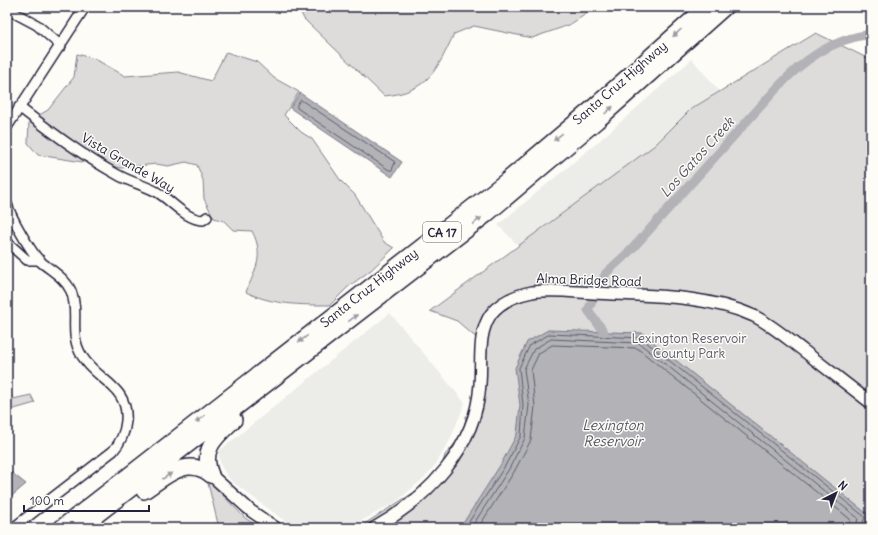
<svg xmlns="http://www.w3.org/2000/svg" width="878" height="535" font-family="Delius,sans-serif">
<rect width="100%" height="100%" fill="#fdfcf7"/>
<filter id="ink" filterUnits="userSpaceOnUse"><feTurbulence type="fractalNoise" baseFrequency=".025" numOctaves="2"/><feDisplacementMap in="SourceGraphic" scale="8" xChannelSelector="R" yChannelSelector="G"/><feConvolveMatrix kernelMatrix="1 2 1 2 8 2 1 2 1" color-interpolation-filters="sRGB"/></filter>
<g filter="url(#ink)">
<g fill="#ecece9">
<path d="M692 59 737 112 554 282 498 225 598 142Z"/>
<path d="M390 313 465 403 450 440 436 464 425 477 396 502 354 525 335 528H304L290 525 230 480 221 466 218 452Z"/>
</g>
<g fill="#dddcdb" stroke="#807f8b">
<path d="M298 7H597L569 25 532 38 474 26 454 34C437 70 428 92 384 96L304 19Z"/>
<path d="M816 33 871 60V528H358L416 491 441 469 445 455 464 433 466 416H471L480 341 457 321 430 311 655 145 691 109Z"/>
<path d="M226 52 257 62 274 78 299 92 284 115 301 132 312 139 341 181 355 195 384 242 394 248 371 270 348 287 330 305C301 305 272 305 246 292 255 270 265 256 252 231L233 230 224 221 214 218 204 199 203 180 197 165 186 162 168 166 156 164 121 168 38 155 28 143 29 121 48 110 74 77 77 54 95 59 125 76 178 72 211 81Z"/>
<path d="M10 393 13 399 31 395 35 403 7 411V394Z"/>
<path d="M207 479 245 518 260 528H219Z"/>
</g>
<g fill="#b2b2b7" stroke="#787885">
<path d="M300 93 402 162 392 177 290 108Z"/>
<path d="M548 330 642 333 871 517V519L863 528H460L501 464 517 434 520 405 515 368 527 342Z"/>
<path d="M7 469 26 484 7 500Z"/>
</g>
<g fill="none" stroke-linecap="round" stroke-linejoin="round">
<g stroke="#5c5c6d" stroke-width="1">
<path d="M301 100 395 162 392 170H389L297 108V105Z"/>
<path d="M465 528 505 466 521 436 523 405 519 368 530 345 550 334 641 338 865 517 861 528"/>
<path d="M471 528 509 469 525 438 529 405 524 369 534 349 551 339 639 343 858 518 856 528"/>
<path d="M478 528 514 472 531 440 535 406 531 370 539 353 552 345 637 348 850 519V528"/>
</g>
<path stroke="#b2b2b7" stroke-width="9" d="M604 332 588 310 606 273 632 249 777 88C803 60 832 39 871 34"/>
<g stroke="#22223b" stroke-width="12">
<g id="minor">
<path d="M7 9 37 25 61 46"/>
<path d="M19 107C50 131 83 156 118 175 130 182 144 185 157 192 172 201 185 219 203 220L207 217"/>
<path d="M7 127 85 7"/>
<path d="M7 204C11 217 31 253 41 262 52 271 65 278 71 291 80 313 68 334 82 356 97 381 129 386 126 421 125 433 121 442 113 451L13 528"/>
<path d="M7 242 27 260H40"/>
</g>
</g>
<g stroke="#22223b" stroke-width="14">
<g id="tertiary">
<path d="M211 475 251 511 276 528"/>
<path d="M374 528C428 498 476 448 480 384 482 361 477 334 491 314 501 301 517 295 532 292 552 289 573 292 593 293 646 296 705 294 754 316 772 325 788 339 804 351 826 368 849 386 871 403"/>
</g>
</g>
<g stroke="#22223b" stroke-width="18">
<g id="trunk">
<path d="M211 475C200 449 216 437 234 420"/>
<path d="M144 491C166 477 186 455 211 475"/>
<path d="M61 528 506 181 589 111 706 7"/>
<path d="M80 528 487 214 597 121 725 7"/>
</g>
</g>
<use href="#minor" stroke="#fdfcf7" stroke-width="9"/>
<use href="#tertiary" stroke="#fdfcf7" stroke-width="11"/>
<use href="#trunk" stroke="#fdfcf7" stroke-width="15"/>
</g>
<defs><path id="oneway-solid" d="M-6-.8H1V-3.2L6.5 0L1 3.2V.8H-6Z"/></defs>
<g fill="#9a9aa2">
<use href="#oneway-solid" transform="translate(677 33) rotate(138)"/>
<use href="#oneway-solid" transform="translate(609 110) rotate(-42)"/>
<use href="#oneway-solid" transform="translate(558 137) rotate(140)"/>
<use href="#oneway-solid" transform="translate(477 221) rotate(-39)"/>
<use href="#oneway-solid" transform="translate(353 318) rotate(-38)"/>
<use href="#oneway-solid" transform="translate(303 339) rotate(142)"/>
<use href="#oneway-solid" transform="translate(200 419) rotate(142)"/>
<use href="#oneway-solid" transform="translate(167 476) rotate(-33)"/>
</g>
</g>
<g text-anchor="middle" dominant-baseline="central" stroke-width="3" stroke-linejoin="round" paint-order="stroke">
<rect fill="#fdfcf7" stroke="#646373" stroke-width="1" x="423" y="222" width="38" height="20" rx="3"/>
<g font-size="12" font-weight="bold" fill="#22223b">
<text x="442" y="232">CA 17</text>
</g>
<g font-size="13" fill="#22223b" stroke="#fdfcf7">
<text transform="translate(620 83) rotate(-41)">Santa Cruz Highway</text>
<text transform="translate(128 163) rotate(30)">Vista Grande Way</text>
<text transform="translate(589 280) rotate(2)">Alma Bridge Road</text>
<text transform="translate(369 288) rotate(-38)">Santa Cruz Highway</text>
</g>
<g font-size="13" fill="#5a5a6b" stroke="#fdfcf7">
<text x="689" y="338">Lexington Reservoir<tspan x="689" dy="15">County Park</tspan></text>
</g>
<g font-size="14" font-style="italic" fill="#545466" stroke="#fdfcf7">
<text transform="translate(697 157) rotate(-48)">Los Gatos Creek</text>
<text x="613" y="425">Lexington<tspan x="613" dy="16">Reservoir</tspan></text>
</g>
</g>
<rect width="878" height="535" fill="none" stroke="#fdfcf7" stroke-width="24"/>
<rect x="12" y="12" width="854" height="511" fill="none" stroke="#22223b" stroke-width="1.5" filter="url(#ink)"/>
<g transform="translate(836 493) rotate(42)" stroke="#fdfcf7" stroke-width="3" paint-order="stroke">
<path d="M0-3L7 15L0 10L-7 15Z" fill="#22223b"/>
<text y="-6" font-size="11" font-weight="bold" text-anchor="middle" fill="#22223b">N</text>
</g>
<path d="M24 505v6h125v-6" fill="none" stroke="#22223b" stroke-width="2"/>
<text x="30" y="505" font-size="12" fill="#22223b" stroke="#fdfcf7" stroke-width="3" paint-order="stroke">100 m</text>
</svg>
